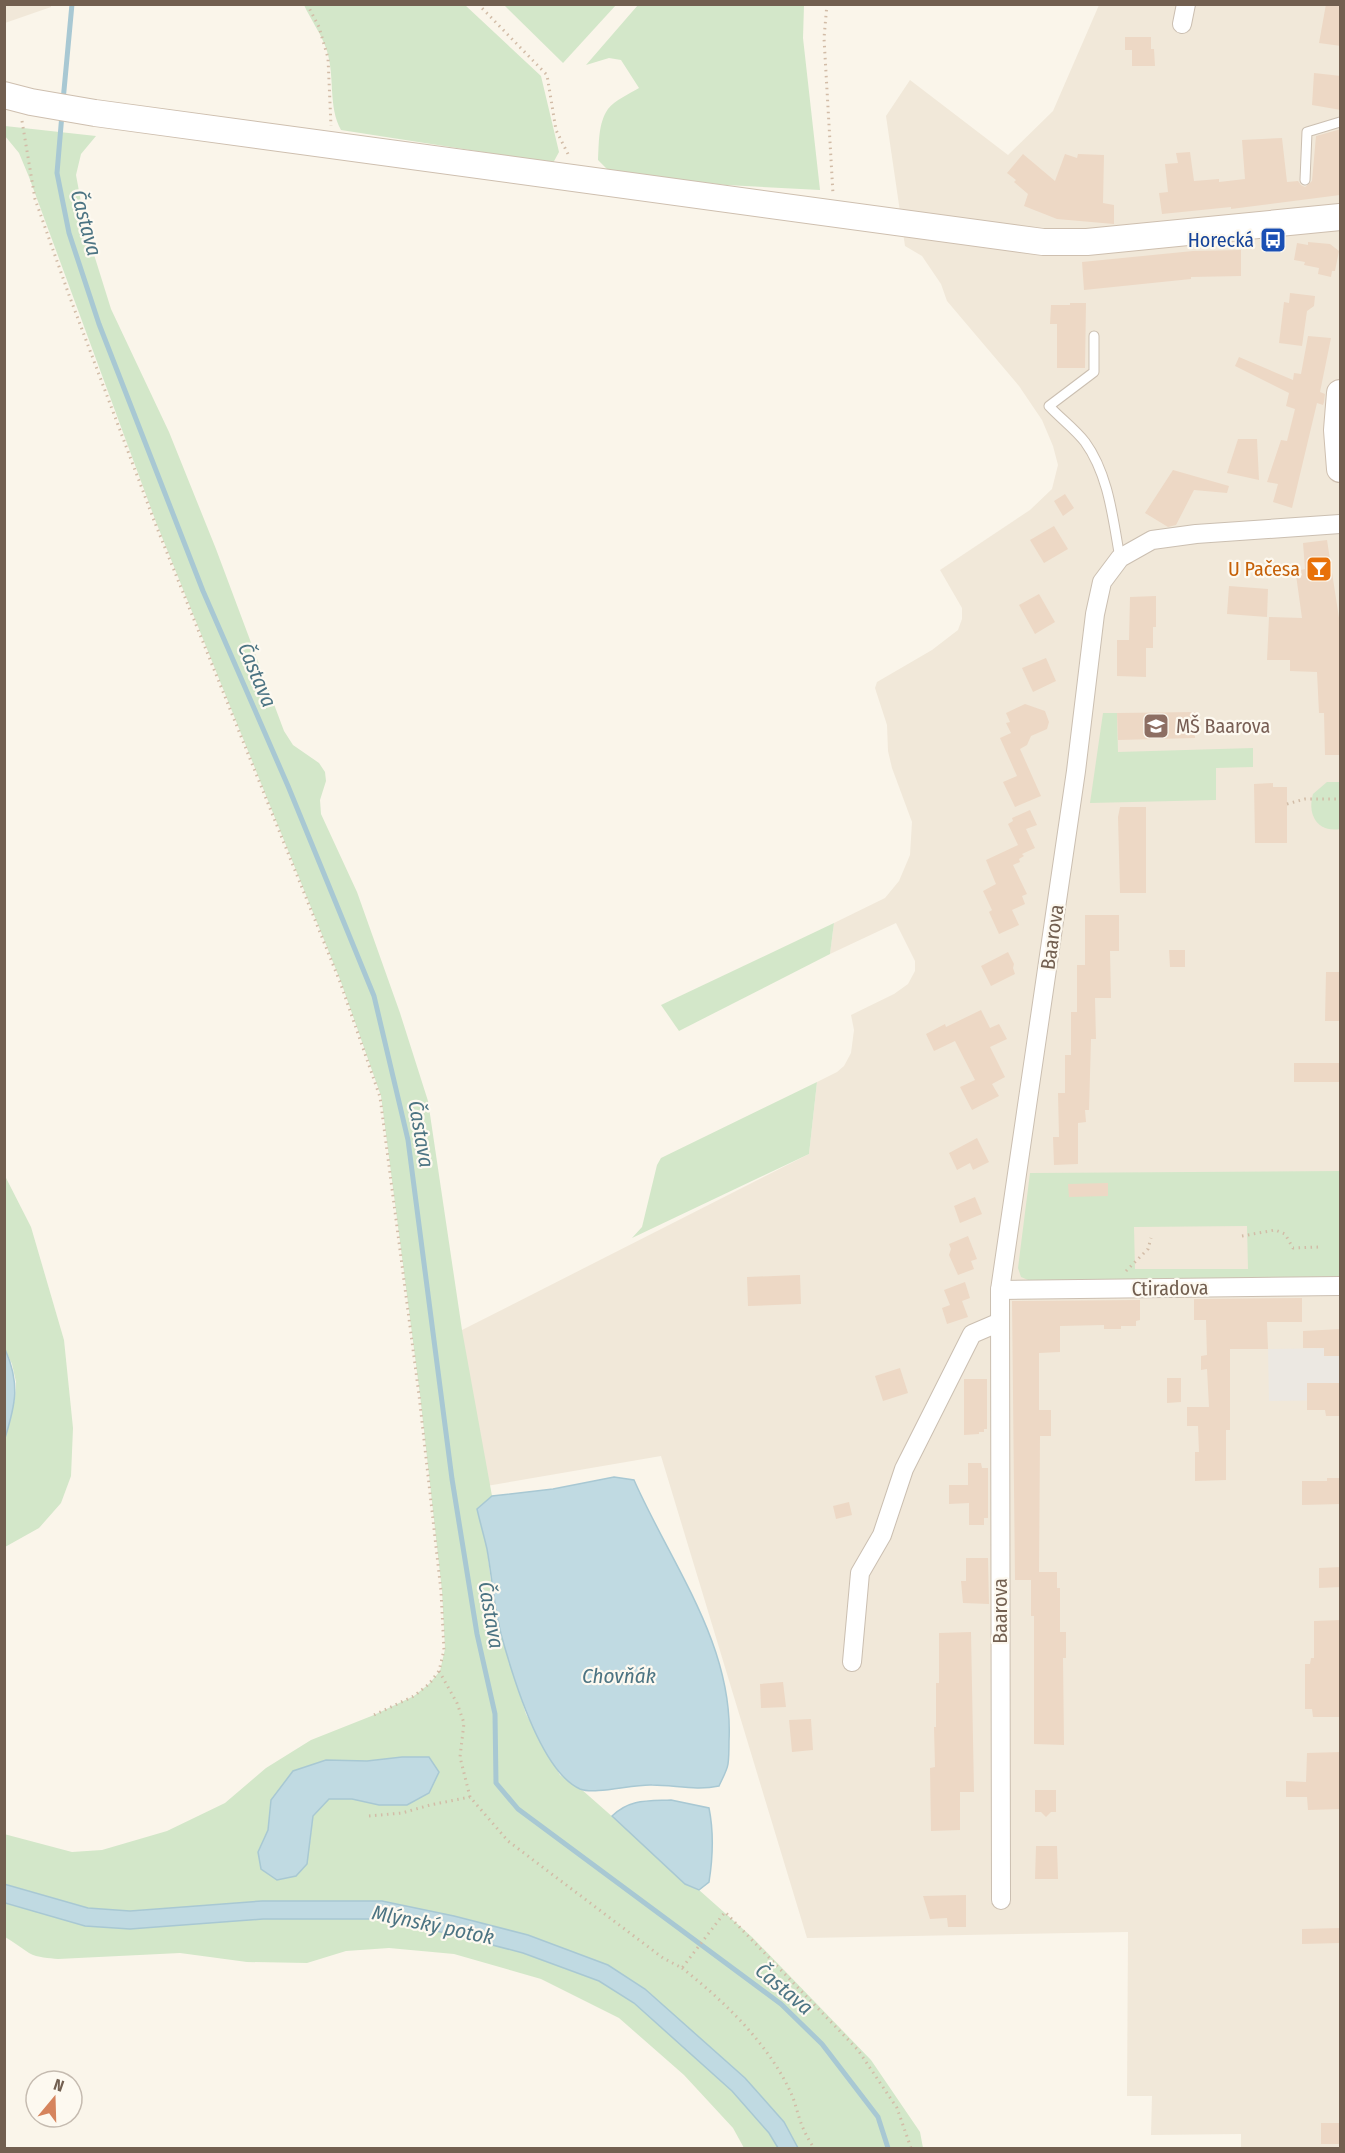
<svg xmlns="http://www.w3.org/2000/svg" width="1345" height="2153" font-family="'Fira Sans Condensed',sans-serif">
<rect width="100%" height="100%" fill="#faf5ea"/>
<g fill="#f1e8d9">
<path d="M4 5H51V7L5 23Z"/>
<path d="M1099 5H1340V2148H1241V2134L1151 2135 1152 2096H1127L1128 1932 807 1938 661 1456 469 1489 462 1330 809 1154 817 1082 837 1072 844 1066 851 1053 854 1030 851 1015 894 994 908 984 915 971V961L896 923 830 954 834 923 885 898 899 881 910 855 912 822 892 768 888 751 887 725 875 688 877 682 932 650 958 630 962 619V608L940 570 1030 510 1052 489 1058 465 1053 446 1042 420 1019 386 947 301 941 284 922 256 905 246 886 116 910 80 1008 155 1053 111Z"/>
</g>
<path fill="#ece8e2" d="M1340 1348V1400L1269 1401 1268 1349Z"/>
<g fill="#d3e7c9" fill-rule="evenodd">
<path d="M304 5H465L541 76 559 152 553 163 341 130C328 107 335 77 327 51 322 35 311 20 304 5Z"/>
<path d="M504 5H616L563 63Z"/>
<path d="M638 5H804L803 38 820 190 726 185 610 172 598 160C599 144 598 123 608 109 615 100 629 94 639 88L621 60 609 58 586 65Z"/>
<path d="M5 126 96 136 81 154 76 175 86 229 111 309 169 432 216 549 284 731 293 745 319 763 325 772 326 781 320 800 321 814 357 892 400 1013 428 1101 462 1330 492 1496 477 1509 487 1549 492 1590 501 1634 526 1714 560 1775 581 1789 657 1856 685 1884 699 1890 752 1937 871 2060 920 2132 923 2148H798L784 2122 745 2078 645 1989 608 1965 528 1935 454 1916 262 1901 130 1911 88 1908 5 1884 4 1834 72 1852 102 1850 167 1831 225 1803 266 1768 311 1740 374 1715 414 1696 429 1684 440 1671 445 1649 442 1591 420 1395 381 1096 341 982 156 522 29 177 19 153 5 136ZM402 1757H429L379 1805 352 1799H329L313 1816 310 1842 258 1852 268 1830 271 1800 367 1761Z"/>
<path d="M1103 713H1117L1118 752 1253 748V767L1216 768V800L1090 803Z"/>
<path d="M1327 782H1340V829C1317 833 1307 814 1313 794Z"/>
<path d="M834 923 830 954 679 1031 661 1005Z"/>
<path d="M817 1082 809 1154 632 1238 642 1227 657 1165 661 1158Z"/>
<path d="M1340 1171V1277L1033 1282 1021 1277 1018 1268 1030 1173ZM1247 1226 1248 1269H1135L1134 1227Z"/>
<path d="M4 1174 31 1227 64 1340 73 1428 71 1476 61 1503 39 1528 5 1547V1438L15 1399 16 1382 12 1364 5 1349Z"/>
<path d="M4 1903 43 1913 263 1919H380L450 1934 523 1953 599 1981 634 2003 732 2091 769 2133 778 2148H744L733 2128 684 2075 619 2018 541 1979 454 1954 389 1948 346 1951 307 1963 247 1962 180 1953 58 1959C49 1958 38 1958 29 1953 21 1948 14 1942 5 1937Z"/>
</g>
<g fill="#c0dae2" stroke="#a8c8d3" stroke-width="1.5">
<path d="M5 1349C20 1383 16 1403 5 1438Z"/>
<path d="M614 1477 634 1480C671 1564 734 1645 729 1741 729 1749 729 1757 728 1764 727 1771 722 1779 719 1786 696 1791 675 1785 652 1785 633 1784 595 1795 580 1789 540 1771 512 1674 501 1634 494 1606 492 1577 487 1549 484 1536 480 1522 477 1509L492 1496 553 1489Z"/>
<path d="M402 1757H429L439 1772 429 1793 407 1805H379L352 1799H329L313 1816 307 1864 296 1876 277 1880 261 1869 258 1852 268 1830 271 1800 293 1771 326 1760 367 1761Z"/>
<path d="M671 1800 709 1808C714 1833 713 1857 709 1882L699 1890 685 1884 612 1816C630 1799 647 1801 671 1800Z"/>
<path d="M4 1884 88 1908 130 1911 262 1901H382L454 1916 528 1935 608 1965 645 1989 745 2078 784 2122 798 2148H778L769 2133 732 2091 634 2003 599 1981 523 1953 450 1934 380 1919H263L130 1929 85 1926 5 1903Z"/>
</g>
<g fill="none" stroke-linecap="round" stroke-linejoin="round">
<g stroke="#a8c8d3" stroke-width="5">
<path d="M63 101 72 4"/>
<path d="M62 114 57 173 69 233 99 324 203 591 288 786 374 996 408 1140 452 1479 477 1634 495 1714 496 1783 518 1809 781 2004 822 2044 878 2117 888 2148"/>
</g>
</g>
<g fill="#edd8c5">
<path d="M1326 4H1341V46L1319 43Z"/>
<path d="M1125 37H1151V49H1154L1155 66H1132V50H1125Z"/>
<path d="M1314 73 1341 76V110L1312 105Z"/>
<path d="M1341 129 1340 195 1231 209V207L1162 214 1159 193 1168 192 1165 164 1178 163 1176 153 1190 152 1194 181 1219 179V182L1245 179 1242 140 1282 138 1287 182 1298 181 1301 185 1305 187 1312 181 1316 136Z"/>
<path d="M1023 154 1055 181 1065 154 1077 158 1078 154 1104 155 1103 203 1114 205V224L1057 219 1024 206 1028 194 1014 182 1016 180 1007 173Z"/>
<path d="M1308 242 1330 244 1339 251 1335 271H1332L1331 277 1318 274 1319 268 1304 265 1305 262 1294 260 1297 243 1308 245Z"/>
<path d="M1241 250V276L1191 277V279L1084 290 1082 262 1193 251Z"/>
<path d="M1290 293 1315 296 1314 306 1307 311 1302 346 1279 343 1284 302 1289 303Z"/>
<path d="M1070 303H1086L1085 368H1057V324H1050L1051 305H1070Z"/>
<path d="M1308 336 1331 338 1320 392 1325 394 1324 402 1323 405 1317 403 1292 508 1273 502 1278 484 1267 482 1281 440 1287 441 1295 409 1286 406 1289 393 1235 366 1239 357 1293 380 1294 373 1301 374Z"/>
<path d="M1238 439H1257L1259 480 1227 473Z"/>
<path d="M1173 470 1229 486 1227 493 1194 490 1176 525 1168 527 1145 513Z"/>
<path d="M1065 494 1074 508 1063 516 1054 501Z"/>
<path d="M1054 526 1068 549 1044 563 1030 540Z"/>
<path d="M1327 540 1341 631V755H1325L1324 713H1319L1317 672 1290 671V660H1267L1269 617 1302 618 1296 575H1302L1301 570 1305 569 1303 543Z"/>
<path d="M1229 586 1268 589 1267 617 1227 614Z"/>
<path d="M1039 594 1055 622 1035 634 1019 605Z"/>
<path d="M1156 596V627H1153V648H1146V677L1117 676V640H1129L1130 597Z"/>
<path d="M1046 658 1056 681 1033 692 1022 668Z"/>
<path d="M1025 704 1045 711 1049 722 1047 729 1031 736 1027 745 1020 749 1041 796 1015 807 1003 782 1017 776 1000 738 1011 733 1006 723 1010 722 1006 713Z"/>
<path d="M1195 712V738L1118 740 1117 713Z"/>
<path d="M1273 783V787H1287V843H1255L1254 784Z"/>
<path d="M1120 807H1146V893H1120L1118 817Z"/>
<path d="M1030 810 1037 825 1026 829 1035 848 1022 854 1024 856 1019 859 1020 862 1013 865 1027 894 1022 896 1025 904 1012 910 1019 925 999 934 989 912 992 910 983 891 996 884 986 860 1018 845 1008 824 1013 821 1012 818Z"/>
<path d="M1085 915H1119V951H1110L1111 998H1095L1096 1039H1091L1089 1110H1085L1086 1122 1078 1123V1164L1054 1165 1053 1137H1059L1058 1093H1065V1055H1071V1012H1077V965H1085Z"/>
<path d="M1169 950H1185V967H1170Z"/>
<path d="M1008 952 1014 964 1013 968 1015 974 991 986 981 966Z"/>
<path d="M1326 972H1341V1021H1325Z"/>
<path d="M981 1010 990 1028 999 1024 1007 1039 990 1047 1005 1077 992 1084 999 1096 972 1110 960 1087 975 1080 955 1041 934 1051 926 1034 945 1024 946 1027Z"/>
<rect x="1294" y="1063" width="47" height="19"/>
<path d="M977 1138 989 1162 973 1170 970 1163 957 1170 949 1153Z"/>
<path d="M1108 1183V1196L1069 1197 1068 1184Z"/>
<path d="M975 1197 982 1214 960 1223 954 1206Z"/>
<path d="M968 1236 977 1259 971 1261 974 1269 958 1275 949 1255 951 1249 949 1244Z"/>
<path d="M800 1275 801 1304 748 1306 747 1277Z"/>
<path d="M965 1282 970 1298 962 1301 968 1317 947 1324 942 1308 950 1305 944 1290Z"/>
<path d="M1302 1298V1322H1267L1268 1349H1230V1430H1226V1480L1195 1481V1452H1199L1198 1426H1187V1407H1209L1207 1369 1201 1370V1356L1207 1355 1206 1320H1194V1299Z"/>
<path d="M1140 1300V1320L1136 1321V1326H1121V1329H1104V1325L1060 1326V1352L1039 1353V1410H1051V1436H1040L1039 1572H1057V1588H1060V1632H1066V1658H1063L1064 1745 1034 1744V1616H1031V1580H1015L1012 1301Z"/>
<path d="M1341 1329V1356H1324V1348H1303V1331Z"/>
<path d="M900 1368 908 1393 883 1401 875 1376Z"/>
<path d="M1167 1378H1181V1402L1167 1403Z"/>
<path d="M964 1379H987V1429H984V1432H979V1434L964 1435Z"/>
<path d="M1307 1383H1341V1416H1326L1325 1410H1307Z"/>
<path d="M968 1463H981L982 1468H988V1518H984V1525H969V1503L949 1504V1485H968Z"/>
<path d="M1327 1478H1341V1504L1302 1505V1481H1327Z"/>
<path d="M849 1502 852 1515 836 1519 833 1506Z"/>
<path d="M966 1558H988L989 1604 963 1603 961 1581H966Z"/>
<path d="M1341 1567V1587L1319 1588V1568Z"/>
<path d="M1341 1620V1717H1313L1312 1709H1305V1664H1310L1311 1658H1314V1621Z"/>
<path d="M971 1632 974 1792H960V1830L931 1831 930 1768 935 1767 934 1727H936V1683H939V1633Z"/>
<path d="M783 1682 786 1707 761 1708 760 1684Z"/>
<path d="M811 1719 813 1750 792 1752 789 1720Z"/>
<path d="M1341 1752V1809L1308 1810 1307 1797H1286V1781L1306 1782 1307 1753Z"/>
<path d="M1035 1790H1056V1812H1051L1046 1817 1041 1812H1035Z"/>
<path d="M1036 1846H1057L1058 1879H1035Z"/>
<path d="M966 1895V1927H948L947 1918 930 1919 923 1896Z"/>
<path d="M1341 1928V1943L1302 1944V1929Z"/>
<rect x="1321" y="2123" width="20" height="21"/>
</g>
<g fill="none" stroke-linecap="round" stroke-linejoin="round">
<g stroke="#cbbfb1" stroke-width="11">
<g id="lane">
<path d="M1305 180 1307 132 1340 122"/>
<path d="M1094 336V372L1049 406C1060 418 1075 429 1085 442 1109 475 1113 520 1120 558"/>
</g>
</g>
<g stroke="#cbbfb1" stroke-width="20">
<g id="street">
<path d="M1182 24 1186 4"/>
<path d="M1000 1290 1340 1286"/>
<path d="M852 1662 860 1573 882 1535 904 1469 972 1334 1000 1322"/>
<path d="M1001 1900 1000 1290 1076 771 1095 614 1102 582 1120 558 1152 540 1196 534 1340 524"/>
</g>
</g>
<g stroke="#cebfaf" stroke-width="28">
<g id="secondary">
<path d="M4 95 31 102 95 113 1043 242H1087L1340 217"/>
<path d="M1340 393 1337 430 1340 469"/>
</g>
</g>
<g stroke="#d2bca7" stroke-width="3" stroke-dasharray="1.5 4.5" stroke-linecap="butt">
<path d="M307 4 319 27 328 58 331 126"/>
<path d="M478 4 547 75 556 130 568 154"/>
<path d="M827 4 824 38 833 194"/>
<path d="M22 121 35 199 69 295 155 523 340 982 380 1097 419 1395 441 1591 444 1650 439 1671 429 1684 414 1696 374 1715"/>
<path d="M1287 804 1305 799H1340"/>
<path d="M1242 1236 1275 1230 1285 1234 1293 1248 1320 1247"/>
<path d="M1126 1271 1148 1249 1151 1238"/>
<path d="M439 1671 457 1703 464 1723 460 1757 470 1797 508 1841 663 1958 682 1968 725 1912 858 2050 897 2108 911 2148"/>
<path d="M369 1816 402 1813 430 1805 470 1797"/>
<path d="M682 1968C724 2001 768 2043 791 2093 796 2104 798 2117 803 2128 806 2135 810 2142 814 2148"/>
</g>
<use href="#lane" stroke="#fff" stroke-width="9"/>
<use href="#street" stroke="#fff" stroke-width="18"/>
<use href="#secondary" stroke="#fff" stroke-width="26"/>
</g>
<defs>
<g id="bus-square" transform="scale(1.35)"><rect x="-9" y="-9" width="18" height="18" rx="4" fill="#1a4fb4" stroke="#fdf9f0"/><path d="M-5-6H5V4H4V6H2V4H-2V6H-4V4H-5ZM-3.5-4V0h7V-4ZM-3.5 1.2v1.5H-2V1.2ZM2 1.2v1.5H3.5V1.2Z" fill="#fff"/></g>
<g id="bar-square" transform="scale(1.35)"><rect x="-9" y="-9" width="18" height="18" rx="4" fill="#e8710a" stroke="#fdf9f0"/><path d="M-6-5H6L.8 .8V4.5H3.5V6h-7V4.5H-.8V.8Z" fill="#fff"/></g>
<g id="school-square" transform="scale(1.35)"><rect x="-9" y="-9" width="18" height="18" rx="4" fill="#8d6e63" stroke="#fdf9f0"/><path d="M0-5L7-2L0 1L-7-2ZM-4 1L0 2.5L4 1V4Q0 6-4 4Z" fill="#fff"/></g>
</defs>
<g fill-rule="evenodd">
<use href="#bus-square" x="1273" y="240"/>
<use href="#bar-square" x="1319" y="569"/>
<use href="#school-square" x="1156" y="726"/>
</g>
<g text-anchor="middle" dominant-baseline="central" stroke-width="4.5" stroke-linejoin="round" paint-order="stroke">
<g font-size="20" fill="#164399" stroke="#fdf9f0" text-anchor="end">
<text x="1254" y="240">Horecká</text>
</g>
<g font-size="20" fill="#c56008" stroke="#fdf9f0" text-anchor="end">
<text x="1300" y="569">U Pačesa</text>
</g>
<g font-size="20" fill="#785e54" stroke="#fdf9f0" text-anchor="start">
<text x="1176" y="726">MŠ Baarova</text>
</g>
<g font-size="20" fill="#725f50" stroke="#fdf9f0">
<text transform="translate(1052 937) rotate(-82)">Baarova</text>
<text transform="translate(1170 1288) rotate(-1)">Ctiradova</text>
<text transform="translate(1000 1611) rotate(-90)">Baarova</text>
</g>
<g font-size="21" font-style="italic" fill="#4c7483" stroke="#fdf9f0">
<text transform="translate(86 223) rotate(75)">Častava</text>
<text transform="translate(257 675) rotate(67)">Častava</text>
<text transform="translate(421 1134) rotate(80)">Častava</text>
<text transform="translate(491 1615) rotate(80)">Častava</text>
<text x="619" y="1676">Chovňák</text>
<text transform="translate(433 1925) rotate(12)">Mlýnský potok</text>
<text transform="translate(784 1989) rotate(40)">Častava</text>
</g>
</g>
<rect width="1345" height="2153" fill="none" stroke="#725f50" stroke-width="12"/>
<g transform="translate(54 2099) rotate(19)"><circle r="28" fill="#fdf9f0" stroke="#c5bbb0" stroke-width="1.5"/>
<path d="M0-4.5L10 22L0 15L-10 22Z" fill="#d6845d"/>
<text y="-9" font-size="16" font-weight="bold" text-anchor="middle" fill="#725f50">N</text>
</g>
</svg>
